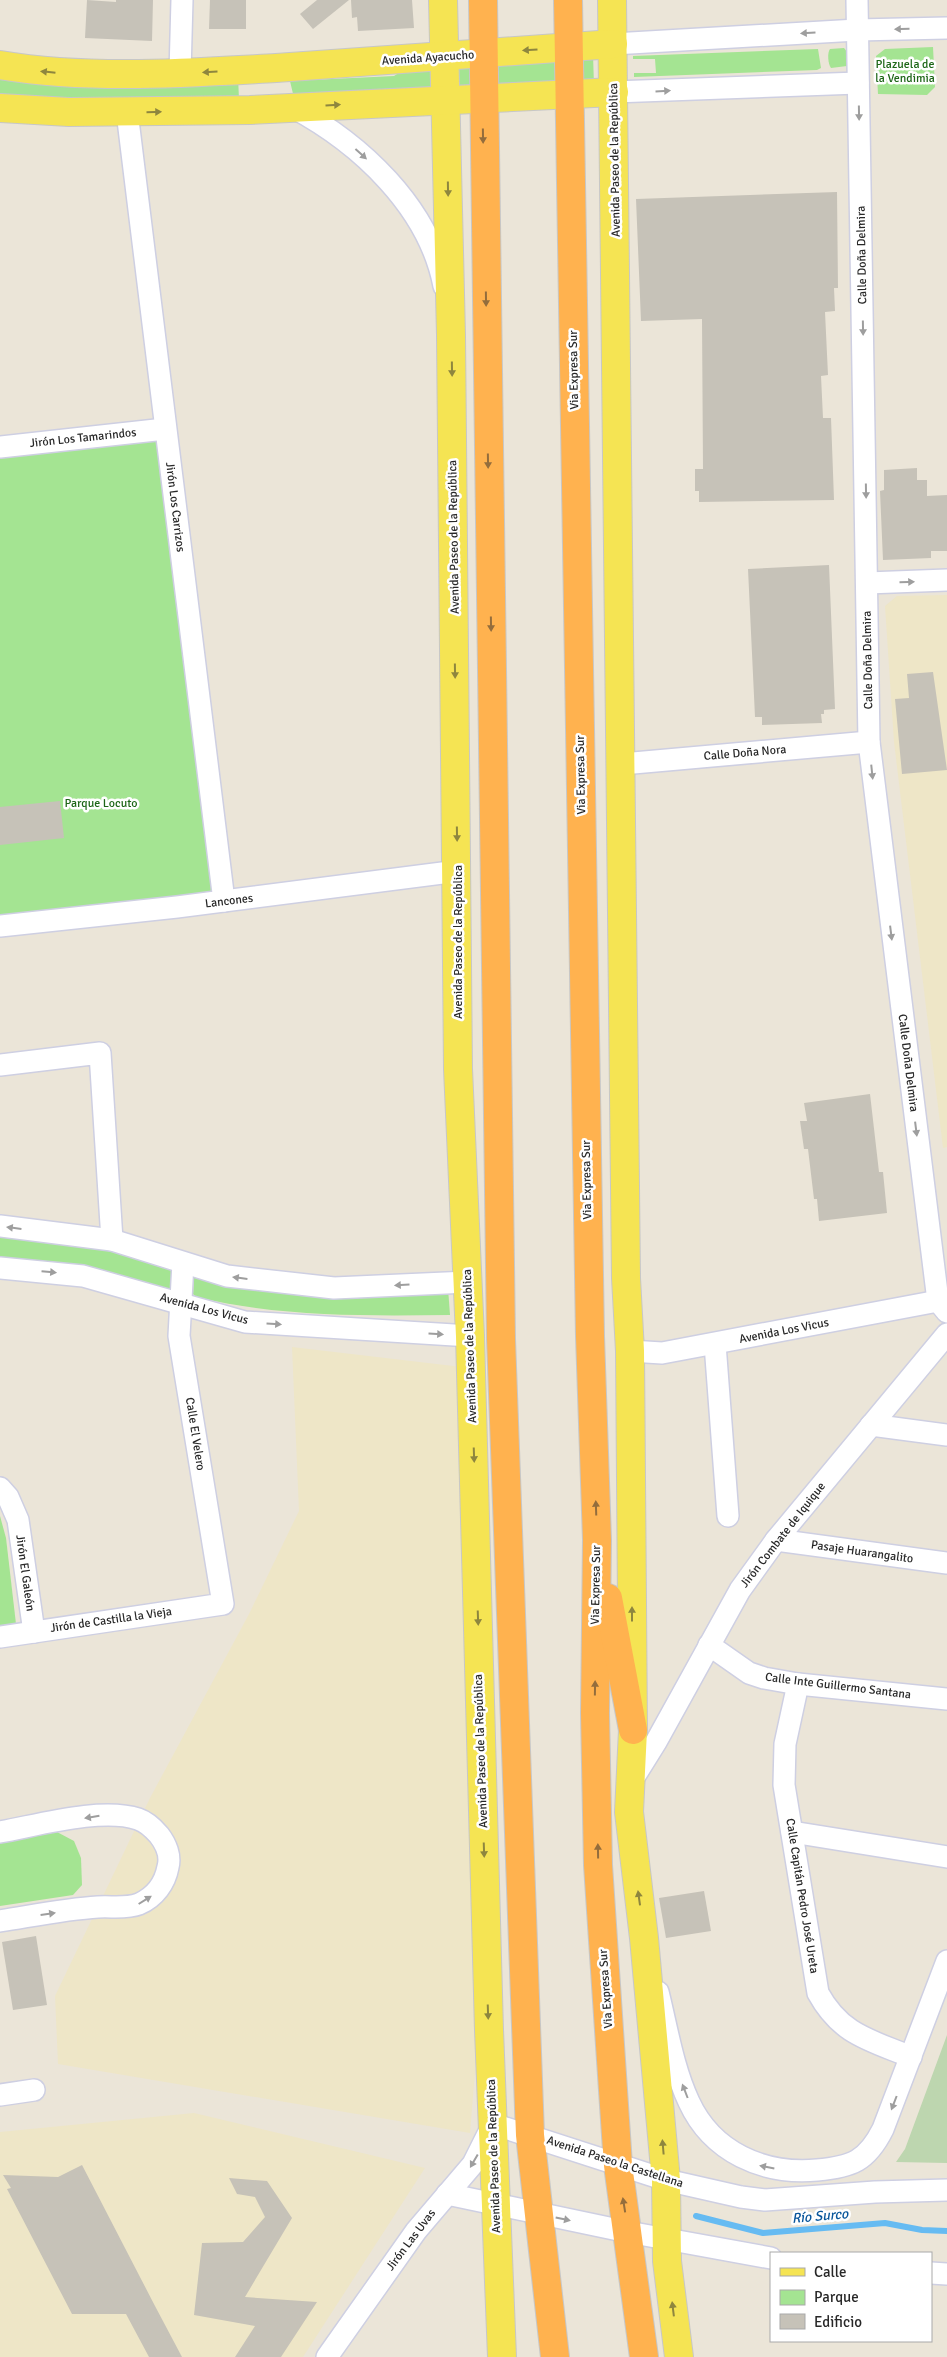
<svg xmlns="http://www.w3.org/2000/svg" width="947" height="2357" font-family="Signika,sans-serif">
<rect width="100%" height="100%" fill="#ebe5d8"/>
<g fill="#eee6c7">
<path d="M947 595V1147L943 1148 894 742 885 606 897 596Z"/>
<path d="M292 1347 462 1367 476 2060 470 2133 58 2064 55 1996 150 1798 249 1614 299 1511Z"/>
<path d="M194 2113 425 2168 303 2357H0V2132Z"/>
</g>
<g fill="#a4e492">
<path d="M933 47 935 87 927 95 878 94 876 56 885 49Z"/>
<path d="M844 48 848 53 847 66 831 68C828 64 827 53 830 49Z"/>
<path d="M818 49 821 68 817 70 634 77V73H656L655 59H633V56Z"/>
<path d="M593 54 594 86 294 98 290 81 394 76 408 67Z"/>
<path d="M0 73 238 76 239 100 215 103 0 96Z"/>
<path d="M159 436 213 894 0 918V456Z"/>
<path d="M0 1232 110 1245 177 1266 175 1295 0 1263Z"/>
<path d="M194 1276 448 1288 450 1315C365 1316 279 1317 196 1297L193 1294Z"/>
<path d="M0 1516 6 1538 16 1624 0 1627Z"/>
<path d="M57 1832 74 1841 81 1858 82 1885 73 1895 0 1906V1843Z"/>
</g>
<path fill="#bdd6af" d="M947 2035V2163L896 2162 905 2149Z"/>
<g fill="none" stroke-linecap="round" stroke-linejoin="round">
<path stroke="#66bbf2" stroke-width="6" d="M696 2216 763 2233 885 2223 922 2230 947 2231"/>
</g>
<g fill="#c6c2b8">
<path d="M87 0 116 2V0H153L152 41 85 38Z"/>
<path d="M210 0H246V29H209Z"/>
<path d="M317 0H349L313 29 300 14Z"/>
<path d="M351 0H412L414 28 358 31 357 17 352 18Z"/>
<path d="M837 192 838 288H834L835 311 825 312 828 375 821 376 823 418H831L834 500 699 502V491H695V469H703L702 319 641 321 636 199Z"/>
<path d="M917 468V480H927V496L947 495V551H931V558L883 560 880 491 884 490V470Z"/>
<path d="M829 565 835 709 824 710V714H821L822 723 762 725V717H755L748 569Z"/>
<path d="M933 672 947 770 902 774 895 699 909 698 907 674Z"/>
<path d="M60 801 64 838 0 845V807Z"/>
<path d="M870 1094 879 1172H883L887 1213 819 1221 817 1199H814L808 1149H804L800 1121H807L804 1103Z"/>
<path d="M704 1891 711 1931 666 1938 659 1898Z"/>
<path d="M36 1936 47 2005 13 2010 2 1942Z"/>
<path d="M82 2165 155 2306 182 2357H149L126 2314H72L7 2189 11 2188 3 2175 58 2177Z"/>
<path d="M229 2178 267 2181 292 2218 245 2297 317 2302 281 2357H235L255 2326 194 2315 202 2243 243 2242 265 2217 255 2197 237 2194Z"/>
</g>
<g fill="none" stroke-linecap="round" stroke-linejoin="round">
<g stroke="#cecfe2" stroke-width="24">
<g id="minor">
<path d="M857 0 869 742 938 1301 947 1312"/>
<path d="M613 44 857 30 947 28"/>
<path d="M180 73 182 0"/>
<path d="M614 92 858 83"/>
<path d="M292 107C360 143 429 207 444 286"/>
<path d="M127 112 224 901"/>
<path d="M0 447 165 429"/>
<path d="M867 583 947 580"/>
<path d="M622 764 869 742"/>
<path d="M0 926 177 907 458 871"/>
<path d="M0 1065 100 1053 112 1240"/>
<path d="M0 1226 112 1240 227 1276 334 1288 468 1282"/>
<path d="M0 1268 83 1276 245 1322 470 1336"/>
<path d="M715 1344 728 1516"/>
<path d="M630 1351 662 1353 938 1301"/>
<path d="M871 1425 947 1435"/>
<path d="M0 1488 8 1497 18 1520 34 1632"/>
<path d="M776 1540 947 1563"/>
<path d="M0 1637 223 1604 179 1336 183 1263"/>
<path d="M709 1645 749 1673 764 1678 798 1684 947 1699"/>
<path d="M798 1684 785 1744 784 1785 818 1993C841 2035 870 2040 911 2057"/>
<path d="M631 1782 656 1742 740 1590 776 1540 947 1334"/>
<path d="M0 1832C39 1825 102 1807 138 1819 147 1822 153 1828 159 1835 166 1844 171 1856 168 1867 165 1883 155 1897 139 1904 126 1909 111 1906 98 1907 65 1909 32 1916 0 1921"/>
<path d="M792 1832 947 1857"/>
<path d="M658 1992C667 2028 673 2068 689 2102 712 2152 763 2175 817 2170 852 2167 867 2161 883 2129L947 1961"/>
<path d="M0 2095 34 2090"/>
<path d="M447 2194 628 2232 771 2258"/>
<path d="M931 2273 947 2274"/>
<path d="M327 2357 416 2231 473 2164 493 2124 666 2180 741 2197 765 2200 875 2192 947 2190"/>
</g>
</g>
<g stroke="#c7c7c7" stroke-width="30">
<g id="major">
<path d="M443 0 451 335 458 1069 470 1336 489 2030 502 2357"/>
<path d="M612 0 626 1278 630 1351 633 1730 629 1812 644 1938 666 2180 667 2261 679 2357"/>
<path d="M0 65C91 80 185 73 276 68 389 61 501 51 613 44"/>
<path d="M0 108 69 112 250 110 614 92"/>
</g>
</g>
<g stroke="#c7c7c7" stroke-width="30">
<g id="highway">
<path d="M483 0 501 1339 530 2135 555 2357"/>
<path d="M568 0 590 1336 597 1540 595 1713 598 1865 618 2165 644 2357"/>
<path d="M608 1598 633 1730"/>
</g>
</g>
<use href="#minor" stroke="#fff" stroke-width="21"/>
<use href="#major" stroke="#f5e453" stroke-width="28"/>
<use href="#highway" stroke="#ffb24f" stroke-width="28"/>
</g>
<defs><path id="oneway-solid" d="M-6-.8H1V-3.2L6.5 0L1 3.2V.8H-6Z" transform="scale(1.25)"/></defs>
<g fill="#9e9e9e">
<use href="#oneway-solid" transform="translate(902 29) rotate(179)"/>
<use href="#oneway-solid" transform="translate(808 33) rotate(177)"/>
<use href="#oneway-solid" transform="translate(663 91) rotate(-3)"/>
<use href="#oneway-solid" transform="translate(859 113) rotate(89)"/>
<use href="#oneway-solid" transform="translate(361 154) rotate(42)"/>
<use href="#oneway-solid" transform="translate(863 328) rotate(89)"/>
<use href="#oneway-solid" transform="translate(866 491) rotate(89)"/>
<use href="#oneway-solid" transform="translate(907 582) rotate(-2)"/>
<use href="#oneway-solid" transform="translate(872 772) rotate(84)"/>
<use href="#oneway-solid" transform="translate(891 933) rotate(83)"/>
<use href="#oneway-solid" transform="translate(916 1129) rotate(83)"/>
<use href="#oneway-solid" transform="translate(14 1228) rotate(-173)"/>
<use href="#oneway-solid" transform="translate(49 1272) rotate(5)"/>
<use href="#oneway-solid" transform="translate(240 1278) rotate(-173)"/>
<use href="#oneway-solid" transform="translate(402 1285) rotate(177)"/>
<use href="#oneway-solid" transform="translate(274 1324) rotate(4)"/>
<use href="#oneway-solid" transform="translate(436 1334) rotate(3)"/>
<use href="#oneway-solid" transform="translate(92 1817) rotate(171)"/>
<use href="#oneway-solid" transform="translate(145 1900) rotate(-32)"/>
<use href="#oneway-solid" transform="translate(48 1914) rotate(-8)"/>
<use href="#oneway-solid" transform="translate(685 2091) rotate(-111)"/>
<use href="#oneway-solid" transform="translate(894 2103) rotate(111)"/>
<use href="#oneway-solid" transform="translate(474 2161) rotate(120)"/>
<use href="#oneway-solid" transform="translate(767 2167) rotate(-169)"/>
<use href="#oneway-solid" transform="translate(563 2219) rotate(12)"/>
</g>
<g fill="#8e863e">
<use href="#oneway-solid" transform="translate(530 50) rotate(176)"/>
<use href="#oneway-solid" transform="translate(48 72) rotate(-174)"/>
<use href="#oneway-solid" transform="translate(210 72) rotate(177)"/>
<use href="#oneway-solid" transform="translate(333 105) rotate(-3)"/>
<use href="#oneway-solid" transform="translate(154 112) rotate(-1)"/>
<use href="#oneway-solid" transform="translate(448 189) rotate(89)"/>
<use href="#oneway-solid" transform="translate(452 369) rotate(89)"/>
<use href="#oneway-solid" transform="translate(455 671) rotate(89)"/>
<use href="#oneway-solid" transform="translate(457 834) rotate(89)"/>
<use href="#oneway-solid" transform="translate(474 1455) rotate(88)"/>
<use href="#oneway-solid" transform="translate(632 1614) rotate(-90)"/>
<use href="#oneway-solid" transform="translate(478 1618) rotate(88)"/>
<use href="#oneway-solid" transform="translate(484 1850) rotate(88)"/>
<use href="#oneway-solid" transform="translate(639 1898) rotate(-98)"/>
<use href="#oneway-solid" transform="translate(488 2012) rotate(88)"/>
<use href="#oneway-solid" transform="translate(663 2147) rotate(-95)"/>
<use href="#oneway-solid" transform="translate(673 2309) rotate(-97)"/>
</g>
<g fill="#946d3c">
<use href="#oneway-solid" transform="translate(483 136) rotate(89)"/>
<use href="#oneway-solid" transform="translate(486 299) rotate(89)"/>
<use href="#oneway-solid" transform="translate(488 461) rotate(89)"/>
<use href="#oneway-solid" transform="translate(491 624) rotate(89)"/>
<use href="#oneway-solid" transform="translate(596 1508) rotate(-92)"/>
<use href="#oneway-solid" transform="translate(595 1688) rotate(-89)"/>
<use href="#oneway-solid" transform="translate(598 1851) rotate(-91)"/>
<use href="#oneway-solid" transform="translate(624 2205) rotate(-99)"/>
</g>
<g text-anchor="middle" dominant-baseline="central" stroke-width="5" stroke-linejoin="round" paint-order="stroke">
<g font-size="12" fill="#282828" stroke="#fff">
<text transform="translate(428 58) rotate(-4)">Avenida Ayacucho</text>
<text transform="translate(615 160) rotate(-91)">Avenida Paseo de la República</text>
<text transform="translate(862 255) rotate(-91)">Calle Doña Delmira</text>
<text transform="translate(574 370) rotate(-91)">Via Expresa Sur</text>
<text transform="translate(83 438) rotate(-6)">Jirón Los Tamarindos</text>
<text transform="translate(175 507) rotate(83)">Jirón Los Carrizos</text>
<text transform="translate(454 537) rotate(-91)">Avenida Paseo de la República</text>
<text transform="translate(868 660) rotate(-91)">Calle Doña Delmira</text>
<text transform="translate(745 753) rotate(-5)">Calle Doña Nora</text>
<text transform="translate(581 775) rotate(-91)">Via Expresa Sur</text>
<text transform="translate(229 901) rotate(-7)">Lancones</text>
<text transform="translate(458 942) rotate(-90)">Avenida Paseo de la República</text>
<text transform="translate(908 1063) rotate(83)">Calle Doña Delmira</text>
<text transform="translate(587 1180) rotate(-91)">Via Expresa Sur</text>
<text transform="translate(204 1309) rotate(15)">Avenida Los Vicus</text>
<text transform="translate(784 1331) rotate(-11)">Avenida Los Vicus</text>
<text transform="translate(470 1346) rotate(-92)">Avenida Paseo de la República</text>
<text transform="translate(195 1434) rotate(81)">Calle El Velero</text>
<text transform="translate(783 1535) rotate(-52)">Jirón Combate de Iquique</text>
<text transform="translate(862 1552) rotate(8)">Pasaje Huarangalito</text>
<text transform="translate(25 1573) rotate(82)">Jirón El Galeón</text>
<text transform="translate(596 1585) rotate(-89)">Via Expresa Sur</text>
<text transform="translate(111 1620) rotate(-8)">Jirón de Castilla la Vieja</text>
<text transform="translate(838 1686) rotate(7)">Calle Inte Guillermo Santana</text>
<text transform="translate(481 1751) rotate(-92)">Avenida Paseo de la República</text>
<text transform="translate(802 1896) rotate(81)">Calle Capitán Pedro José Ureta</text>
<text transform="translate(606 1989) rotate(-94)">Via Expresa Sur</text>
<text transform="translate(494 2156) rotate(-92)">Avenida Paseo de la República</text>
<text transform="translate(615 2162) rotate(18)">Avenida Paseo la Castellana</text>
<text transform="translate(411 2240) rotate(-53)">Jirón Las Uvas</text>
</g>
<g font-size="12" fill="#1d6617" stroke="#fff">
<text x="905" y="64">Plazuela de<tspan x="905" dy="14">la Vendimia</tspan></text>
<text x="101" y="803">Parque Locuto</text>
</g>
<g font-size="14" font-style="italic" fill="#09569b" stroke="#fff">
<text transform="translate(820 2216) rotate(-5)">Río Surco</text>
</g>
</g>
<rect x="770" y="2252" width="162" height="90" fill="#ffffff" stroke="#a9a9a9"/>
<rect x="780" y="2268" width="25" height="8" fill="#f5e453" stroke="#a9a9a9"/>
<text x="814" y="2277" font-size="15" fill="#282828">Calle</text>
<rect x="780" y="2290" width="25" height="15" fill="#a4e492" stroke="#a9a9a9"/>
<text x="814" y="2302" font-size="15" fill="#282828">Parque</text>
<rect x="780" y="2314" width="25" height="15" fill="#c6c2b8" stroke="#a9a9a9"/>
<text x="814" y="2327" font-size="15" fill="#282828">Edificio</text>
</svg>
